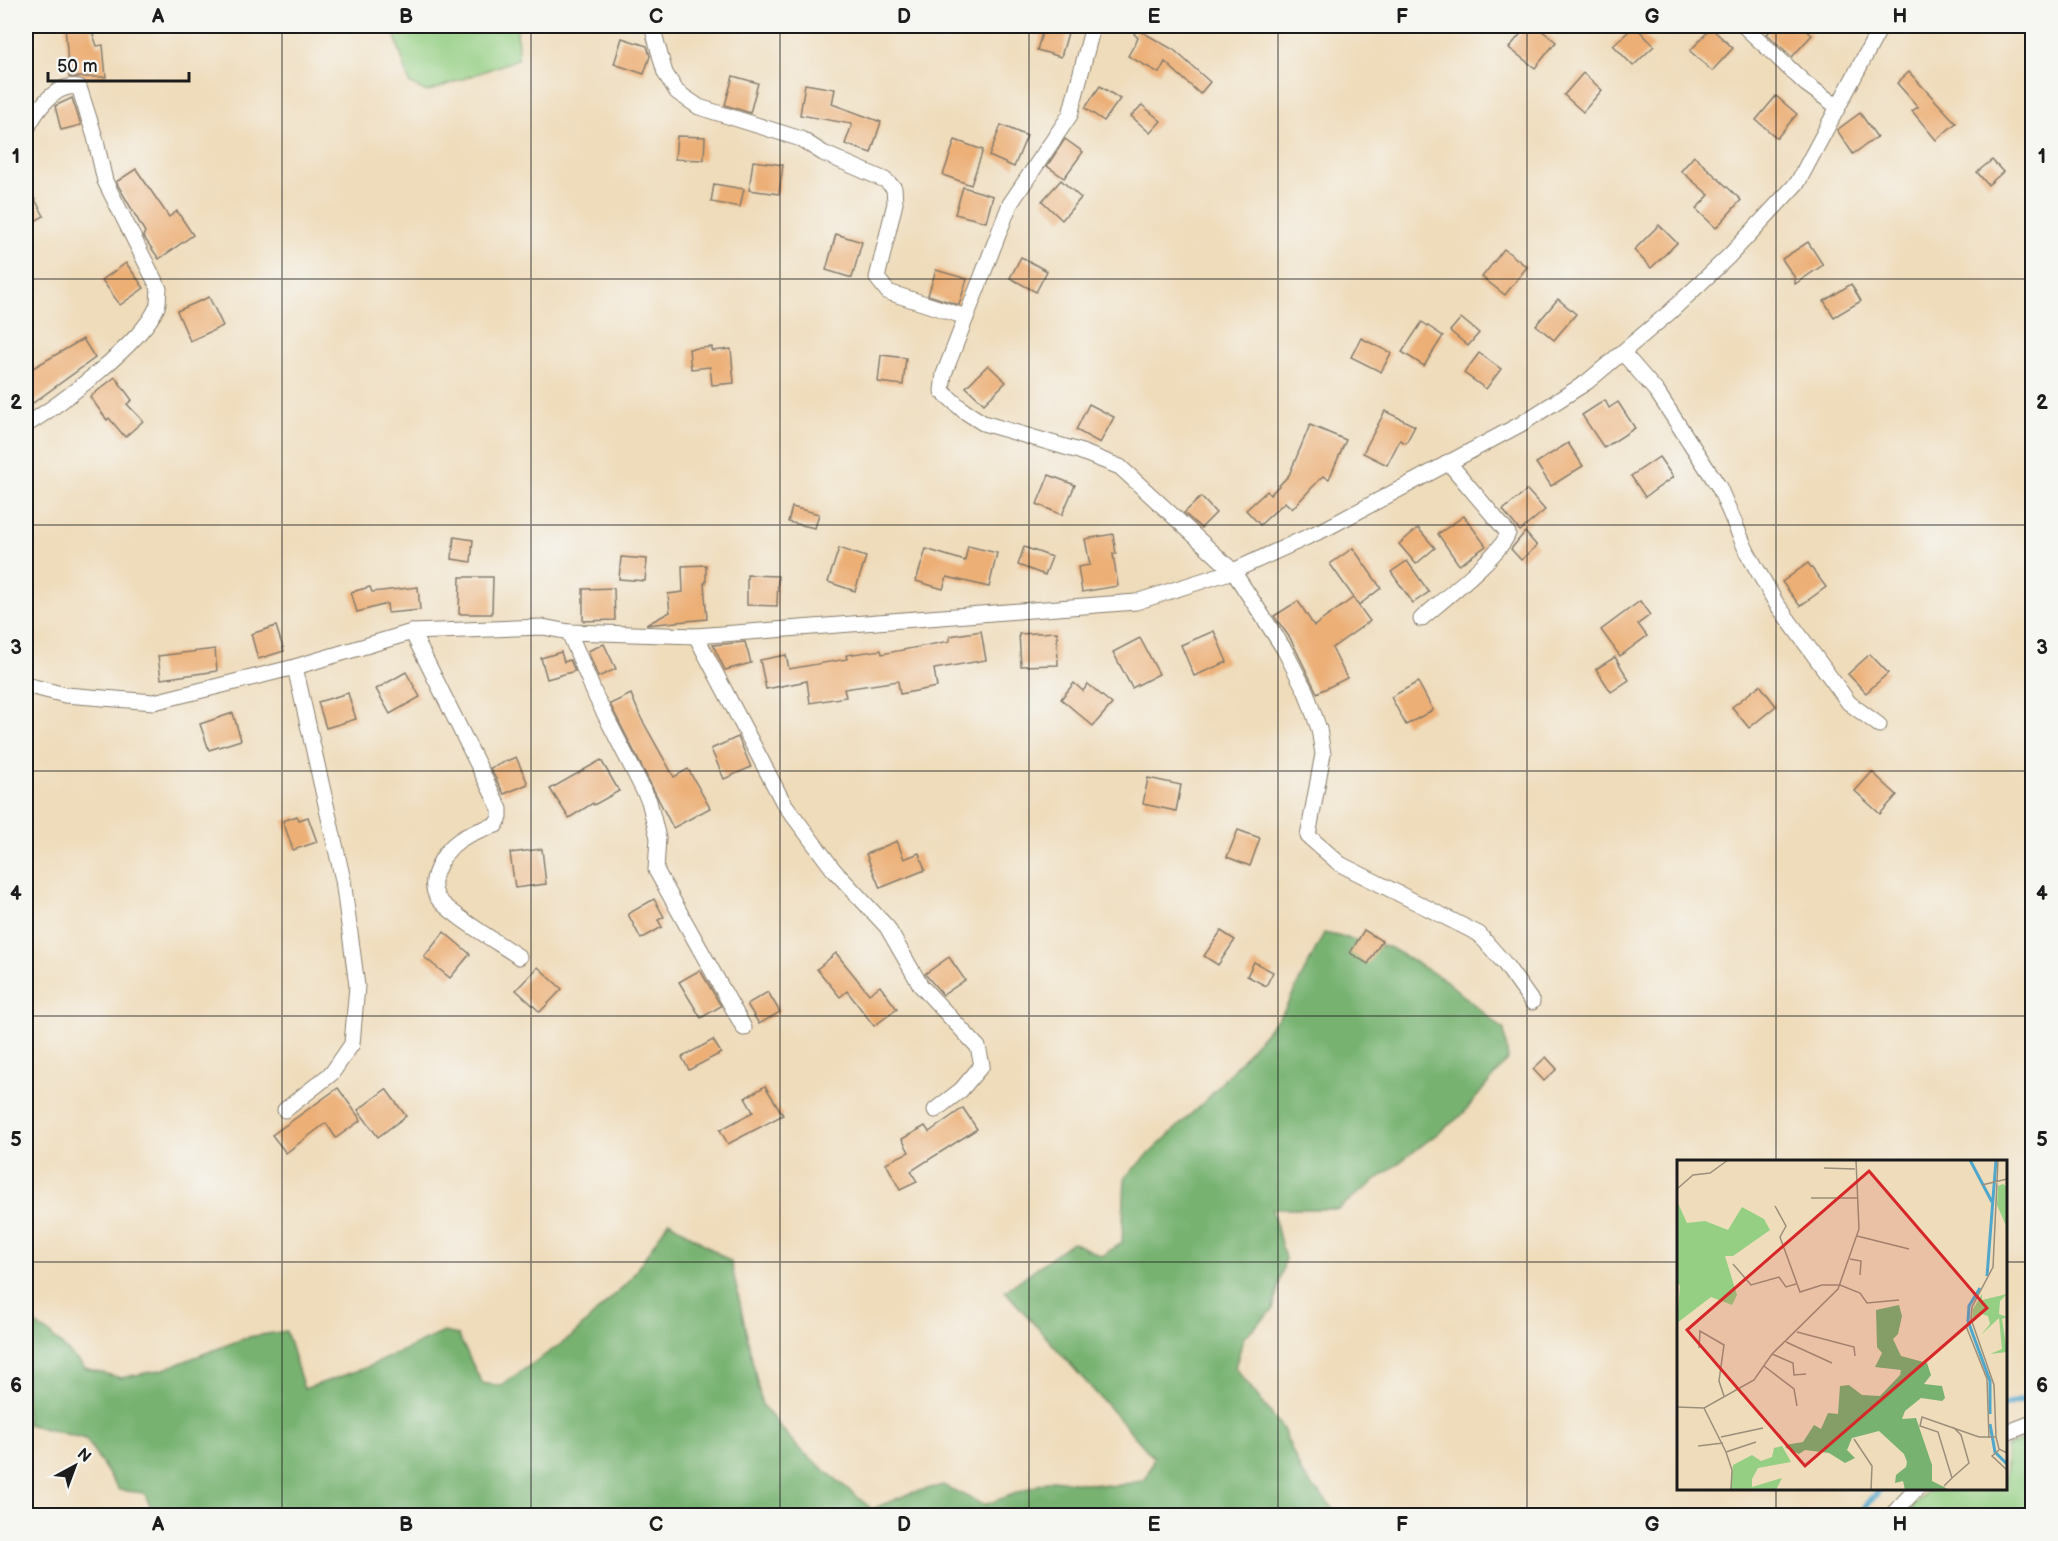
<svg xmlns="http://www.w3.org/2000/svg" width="2058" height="1541" font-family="'Balsamiq Sans',sans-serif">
<rect width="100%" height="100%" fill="#f6f6f2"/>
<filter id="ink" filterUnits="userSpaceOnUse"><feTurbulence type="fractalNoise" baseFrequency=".0167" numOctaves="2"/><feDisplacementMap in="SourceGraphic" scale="12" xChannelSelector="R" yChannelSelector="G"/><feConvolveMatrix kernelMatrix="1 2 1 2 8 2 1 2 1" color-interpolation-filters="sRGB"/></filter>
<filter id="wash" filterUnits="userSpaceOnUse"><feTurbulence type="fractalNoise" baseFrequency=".008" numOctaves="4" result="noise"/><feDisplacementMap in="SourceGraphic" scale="24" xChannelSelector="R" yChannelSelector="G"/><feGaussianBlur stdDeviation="1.35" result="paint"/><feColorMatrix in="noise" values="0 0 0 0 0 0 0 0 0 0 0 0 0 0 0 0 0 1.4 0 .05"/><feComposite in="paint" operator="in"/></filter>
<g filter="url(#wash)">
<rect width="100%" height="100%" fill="#efdcbb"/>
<g fill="#94cf83" stroke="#587650" stroke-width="1.5">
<path d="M392 26H517L518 59 427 92 410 84Z"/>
<path d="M2032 1436V1515H1906L1929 1489 2006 1488V1447Z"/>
</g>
<path fill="#77b271" stroke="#4a6746" stroke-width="1.5" d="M1324 933 1391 948 1445 980 1504 1030 1508 1059 1462 1115 1338 1209H1272L1285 1259 1273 1310 1244 1337 1235 1367 1283 1429 1302 1474 1339 1515H155L144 1493 119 1490 86 1439 27 1424 26 1421V1318L50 1334 85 1368 121 1378 164 1369 248 1337 286 1331 304 1389 365 1368 443 1332 458 1335 482 1383 500 1386 571 1337 629 1281 669 1221 731 1262 762 1405 798 1448 872 1509 911 1493 943 1485 984 1505 1052 1480 1115 1486 1145 1480 1154 1458 1005 1291 1072 1242 1102 1256 1122 1242 1125 1177 1210 1096 1284 1011Z"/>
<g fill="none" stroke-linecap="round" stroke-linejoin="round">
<g stroke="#50a7cc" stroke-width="6">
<path d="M2006 1405 2032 1397"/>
<path d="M1858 1516 1881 1488"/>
</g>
</g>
<g id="blocks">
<g fill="#ecaf76">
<path d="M65 26H90L97 46 103 45 106 77H69Z"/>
<path d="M1044 26H1070L1061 57 1037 50Z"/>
<path d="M1527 26H1536L1556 42 1535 68 1509 48Z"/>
<path d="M1635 26 1654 46 1633 66 1613 45Z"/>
<path d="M1775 26H1801L1812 35 1792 57 1767 34Z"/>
<path d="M1711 28 1733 48 1712 71 1690 51Z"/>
<path d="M1137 29 1174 50 1210 82 1200 94 1165 62 1159 73 1128 56 1138 38 1134 34Z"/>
<path d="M622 38 647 46 650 56 644 74 614 64Z"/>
<path d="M1909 72 1956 123 1936 140 1912 111 1918 107 1897 83Z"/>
<path d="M1583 73 1602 90 1583 112 1564 95Z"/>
<path d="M733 76 758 83 750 113 725 105Z"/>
<path d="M805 84 835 89 832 104 881 122 871 153 845 144 852 124 800 115Z"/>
<path d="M1100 86 1120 99 1104 121 1085 108Z"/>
<path d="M1776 96 1797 114 1777 138 1756 120Z"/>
<path d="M72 98 81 125 61 130 55 106Z"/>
<path d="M1142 105 1161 121 1150 133 1131 116Z"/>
<path d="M1860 113 1877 137 1853 154 1837 130Z"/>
<path d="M1001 125 1027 136 1014 167 989 156Z"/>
<path d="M677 136 705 137 704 160 675 159Z"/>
<path d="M1065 139 1083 152 1064 178 1047 166Z"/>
<path d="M955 140 983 150 971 185 943 175Z"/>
<path d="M1694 156 1741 200 1716 228 1696 209 1709 195 1681 171Z"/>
<path d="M1992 160 2003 172 1988 185 1977 172Z"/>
<path d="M753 161 783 165 779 194 749 190Z"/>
<path d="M136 169 169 217 177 211 193 235 159 259 143 236 145 232 116 182Z"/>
<path d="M1061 180 1081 198 1062 220 1042 201Z"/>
<path d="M26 183 44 216 26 226Z"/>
<path d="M714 184 744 189 740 207 711 202Z"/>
<path d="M963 187 993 196 986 222 955 214Z"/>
<path d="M1659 225 1677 243 1651 268 1634 250Z"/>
<path d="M836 234 862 242 852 278 826 270Z"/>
<path d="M1808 242 1823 265 1795 284V278L1782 259Z"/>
<path d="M1504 249 1527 267 1505 295 1482 277Z"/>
<path d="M1021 257 1047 271 1036 292 1010 278Z"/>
<path d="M126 263 144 288 120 305 102 280Z"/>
<path d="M936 270 967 279 959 305 928 295Z"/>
<path d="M1851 284 1861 301 1834 317 1824 301Z"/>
<path d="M209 297 223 326 190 341 177 311Z"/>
<path d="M1558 299 1576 314 1554 340 1536 325Z"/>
<path d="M1461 318 1479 333 1468 346 1450 331Z"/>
<path d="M1422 322 1443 336 1424 366 1402 352Z"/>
<path d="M1361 338 1391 353 1381 372 1351 357Z"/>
<path d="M83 339 95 358 26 408V372Z"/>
<path d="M712 347V351L731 349 734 383 712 385 710 367 691 369 689 349Z"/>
<path d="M1479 353 1501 369 1486 389 1464 373Z"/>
<path d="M881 355 906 358 903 385 878 382Z"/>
<path d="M988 365 1006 382 984 404 966 387Z"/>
<path d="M115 377 132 400 127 404 143 421 125 437 109 418 107 420 90 397Z"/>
<path d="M1605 400 1609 408 1618 402 1635 428 1604 448 1582 415Z"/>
<path d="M1089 404 1114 417 1100 443 1076 430Z"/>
<path d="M1385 411 1415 426 1406 443 1400 440 1387 465 1363 453Z"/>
<path d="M1310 425 1346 440 1329 479 1323 476 1292 509 1285 502 1260 525 1246 510 1267 491 1270 495 1289 475Z"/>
<path d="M1568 443 1583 466 1551 486 1536 463Z"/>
<path d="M1659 457 1673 477 1645 497 1631 476Z"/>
<path d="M1049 475 1075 485 1062 515 1037 504Z"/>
<path d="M1527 490 1545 510 1520 531 1503 510Z"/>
<path d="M1201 497 1216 513 1201 528 1184 513Z"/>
<path d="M792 507 819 514 815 528 788 522Z"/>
<path d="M1464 516 1486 546 1459 565 1438 534Z"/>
<path d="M1418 528 1435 548 1416 564 1399 544Z"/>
<path d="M1525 532 1537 546 1521 560 1511 549Z"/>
<path d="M1113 534 1116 554H1113L1118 586 1082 592 1078 567 1090 565 1085 539Z"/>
<path d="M454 537 473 540 471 562 452 559Z"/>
<path d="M968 546 997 553 989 587 947 577 943 589 916 581 926 549 965 561Z"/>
<path d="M1024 547 1052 557 1045 575 1018 565Z"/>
<path d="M839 548 866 557 855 591 828 582Z"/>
<path d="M1353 548 1381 588 1359 605 1330 564Z"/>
<path d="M621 557 647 559 645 581 619 579Z"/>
<path d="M1407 561 1429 592 1413 603 1391 572Z"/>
<path d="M1808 563 1826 587 1800 606 1782 582Z"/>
<path d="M706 565V583H704L707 619 646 625 670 612 668 594 683 592 682 566Z"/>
<path d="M747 575 778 576 777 606 747 605Z"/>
<path d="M460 577H493L492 614H459Z"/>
<path d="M370 587 372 592 418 587 420 610 388 613 387 604 357 612 351 592Z"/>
<path d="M614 588 615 620 583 621V589Z"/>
<path d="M1353 598 1370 621 1332 648 1347 678 1317 693 1290 638 1274 616 1298 601 1314 626Z"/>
<path d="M1640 601 1650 615 1638 624 1647 636 1620 656 1601 630Z"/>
<path d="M276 626 284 651 258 659 251 634Z"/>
<path d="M981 631 986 660 934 669 937 687 900 694 898 681 844 689 846 697 810 703 807 681 766 689 760 660 786 655 789 669 847 659 846 655 881 650 882 654 950 641V636Z"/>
<path d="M1214 631 1227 662 1194 676 1181 645Z"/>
<path d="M1057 632 1058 665 1021 666 1019 634Z"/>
<path d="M1140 638 1159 674 1132 688 1113 652Z"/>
<path d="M745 642 751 663 725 670 713 645Z"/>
<path d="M604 644 616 669 598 677 588 651Z"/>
<path d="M215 649 217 671 161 679 158 656Z"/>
<path d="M561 652 564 662 570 660 575 671 547 679 541 658Z"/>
<path d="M1870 654 1888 673 1866 693 1848 674Z"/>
<path d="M1615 657 1629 680 1611 692 1596 669Z"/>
<path d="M406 672 420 697 390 714 376 689Z"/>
<path d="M1418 682 1433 710 1406 725 1391 697Z"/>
<path d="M1074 683 1083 691 1088 684 1112 704 1093 726 1061 699Z"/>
<path d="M1760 685 1776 706 1749 728 1732 707Z"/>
<path d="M348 693 356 719 326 728 318 702Z"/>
<path d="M631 694 641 718 674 777 688 769 710 808 673 828 610 704Z"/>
<path d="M233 713 241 740 209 750 200 724Z"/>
<path d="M738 737 751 767 724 779 711 749Z"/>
<path d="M516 757 528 784 504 794 490 768Z"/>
<path d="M601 760 619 791 594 805 593 803 569 818 550 789Z"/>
<path d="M1872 772 1897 795 1880 814 1855 791Z"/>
<path d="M1148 778 1181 785 1176 811 1143 804Z"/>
<path d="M297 816 299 820 308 817 317 842 293 850 283 821Z"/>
<path d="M1238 830 1260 838 1250 866 1227 857Z"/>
<path d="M897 841 904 859 919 853 925 870 880 888 866 854Z"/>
<path d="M542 849 546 884 515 888 510 853Z"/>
<path d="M654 899 664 917 658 920 662 927 641 939 628 914Z"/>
<path d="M1364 930 1382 941 1368 964 1350 953Z"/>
<path d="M1221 931 1235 940 1218 965 1204 956Z"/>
<path d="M444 932 470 954 450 978 424 957Z"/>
<path d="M836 953 869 994 880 986 897 1009 874 1026 847 991 840 997 817 969Z"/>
<path d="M949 957 965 980 943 995 925 974Z"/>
<path d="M1254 962 1273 972 1266 986 1247 976Z"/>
<path d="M538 967 562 989 540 1012 516 990Z"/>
<path d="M700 970 721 1006 701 1018 679 982Z"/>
<path d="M768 992 780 1012 759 1024 747 1004Z"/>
<path d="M713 1040 721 1053 689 1070 682 1057Z"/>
<path d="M1546 1057 1557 1069 1544 1081 1533 1069Z"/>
<path d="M765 1086 783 1115 728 1144 720 1130 753 1112 745 1098Z"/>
<path d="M338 1088 361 1120 336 1138 326 1123 286 1153 272 1135Z"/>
<path d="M386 1089 406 1116 378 1137 358 1110Z"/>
<path d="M963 1108 977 1129 911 1171 917 1182 900 1190 886 1163 909 1152 902 1139 925 1126 929 1132Z"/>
</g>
</g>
</g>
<g filter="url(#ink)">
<use href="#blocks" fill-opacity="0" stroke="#867c6c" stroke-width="1.5"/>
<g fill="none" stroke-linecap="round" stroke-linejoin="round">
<g stroke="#867c6c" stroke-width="17">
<g id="minor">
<path d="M652 26 665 73 677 92 699 107 801 139 823 153 885 180 894 188 895 203 877 278 888 292 966 317"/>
<path d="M1093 26 1070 115 1010 204 944 374 942 391 964 411 983 423 1079 451 1120 467 1233 571 1284 649 1306 692 1319 729 1323 754 1308 836 1340 864 1479 934 1505 964 1532 1002"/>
<path d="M1744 26 1806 84 1838 107"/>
<path d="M26 131C35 112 55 82 79 87L95 137 105 181 159 289C158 294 159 302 157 307 142 343 59 405 26 425"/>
<path d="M1623 353 1657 392 1719 487 1747 552 1776 603 1849 703 1879 725"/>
<path d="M1421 619C1440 602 1502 554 1508 533L1448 462"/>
<path d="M412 632 500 809V817L496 825C468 833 447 842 437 870 433 879 432 888 437 897 446 912 502 945 519 957"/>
<path d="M569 632 596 697 649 801 658 838 656 870 744 1028"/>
<path d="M696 636 783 802 833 869 887 927 921 986 978 1047 982 1065 961 1090 935 1110"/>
<path d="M26 685 65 695 154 702 295 667 412 632 543 627 569 632 696 636 1136 602 1233 571 1327 528 1521 424 1587 382 1670 312 1729 256 1798 182 1881 26"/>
<path d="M285 1110 332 1073 352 1044 357 986 343 880 295 667"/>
<path d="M2006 1433 2032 1423"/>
<path d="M1891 1516 1917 1488"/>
</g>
</g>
<use href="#minor" stroke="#fff" stroke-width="15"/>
</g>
</g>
<path fill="none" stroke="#1c1c1c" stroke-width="1.5" stroke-opacity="0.55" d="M282 26V1516M531 26V1516M780 26V1516M1029 26V1516M1278 26V1516M1527 26V1516M1776 26V1162M26 279H2032M26 525H2032M26 771H2032M26 1016H2032M26 1262H1678M2006 1262H2032M1776 1488V1516"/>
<g transform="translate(1677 1160)">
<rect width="330" height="330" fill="#efdcbb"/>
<path d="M326 24 330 27V68L320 45 321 26ZM0 41 10 63 28 61 51 70 65 47 87 59 93 70 56 96H48L60 135 55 145 34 137 0 163 3 126 0 121ZM305 134V140L330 134 323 141 322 154 330 157 325 159 330 192 313 194 325 189 322 158 304 175 313 164 311 156 302 153 295 163 296 149ZM105 286 114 302 81 308 75 319V327L105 318 99 330H53L56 305 75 295 84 301 95 297 97 288Z" fill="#94cf83"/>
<path d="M222 145 225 156 221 174 216 179 224 196 250 203 254 215 247 224 265 226 268 238 265 241 244 238 228 251 225 259 239 258 255 305V321L273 330H228L226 321 218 323 219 315 229 307 230 302 227 294 202 271 175 278 170 290 178 298 168 303 152 293 128 290 122 294 109 288 108 285 126 282 137 265 144 269 151 253 161 254 163 226 172 225 185 235 203 236 223 215 224 210 198 207 205 193 200 187 199 150Z" fill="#77b271"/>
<path fill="none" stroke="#50a7cc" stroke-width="3" d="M293 0 315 42M310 116 319 0M303 128 292 146 291 161 313 221V254M313 264 318 292 330 304"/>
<path fill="none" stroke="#9b8f7b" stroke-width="1.5" d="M147 8 178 9M305 25 330 19M0 29 16 15 33 13 51 0M134 38H180M98 46 109 66 103 77 123 132 145 125H163L183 133 190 143 222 140M180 76 232 89M173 99 184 101 183 115M56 104 74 125 102 117 109 127 119 124M289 166 310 219 312 278M120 172 177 187 178 196M109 182 155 203M22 188 23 171 47 185 42 221 47 236M95 194 116 203 117 215 129 214M87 206 117 229 120 246M0 247 27 248M44 277 86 268M319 277 317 225 294 159 295 147 316 107 321 0M177 279 195 306 194 330M21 286 46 283M322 290 315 296 330 310M49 292 79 282M275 318 292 303 284 275 276 267M267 326 275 318 261 272 243 266 245 257 302 277H319L322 289 330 293M54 330 55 310 49 292 27 248 77 220 95 194 161 129 182 69 179 0"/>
<path fill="#d62828" fill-opacity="0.15" stroke="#d62828" stroke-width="3" d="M192 11 310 148 128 306 10 170Z"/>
<rect width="330" height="330" fill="none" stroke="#1c1c1c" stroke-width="3"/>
</g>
<rect width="2058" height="1541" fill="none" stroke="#f6f6f2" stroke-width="66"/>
<g transform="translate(75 1466) rotate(41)" stroke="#f6f6f2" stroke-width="4.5" paint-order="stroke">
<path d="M0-4.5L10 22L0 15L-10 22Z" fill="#1c1c1c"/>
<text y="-9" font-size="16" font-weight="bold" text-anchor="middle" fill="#1c1c1c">N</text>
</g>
<path d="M48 72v9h141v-9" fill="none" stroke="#1c1c1c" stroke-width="3"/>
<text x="57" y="72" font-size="18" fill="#1c1c1c" stroke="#f6f6f2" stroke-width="4.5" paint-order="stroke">50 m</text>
<rect x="33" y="33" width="1992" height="1475" fill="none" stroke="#1c1c1c" stroke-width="2"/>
<g font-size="20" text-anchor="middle" font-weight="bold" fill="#1c1c1c">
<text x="158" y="23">A</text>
<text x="406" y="23">B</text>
<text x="656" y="23">C</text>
<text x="904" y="23">D</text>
<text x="1154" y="23">E</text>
<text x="1402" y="23">F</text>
<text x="1652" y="23">G</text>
<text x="1900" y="23">H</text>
<text x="16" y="163">1</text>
<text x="2042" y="163">1</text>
<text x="16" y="409">2</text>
<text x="2042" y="409">2</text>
<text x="16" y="654">3</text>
<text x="2042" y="654">3</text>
<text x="16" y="900">4</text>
<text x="2042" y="900">4</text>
<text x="16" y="1146">5</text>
<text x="2042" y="1146">5</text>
<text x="16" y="1392">6</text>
<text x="2042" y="1392">6</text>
<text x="158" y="1531">A</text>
<text x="406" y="1531">B</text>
<text x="656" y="1531">C</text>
<text x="904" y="1531">D</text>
<text x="1154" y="1531">E</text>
<text x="1402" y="1531">F</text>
<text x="1652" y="1531">G</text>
<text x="1900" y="1531">H</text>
</g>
</svg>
